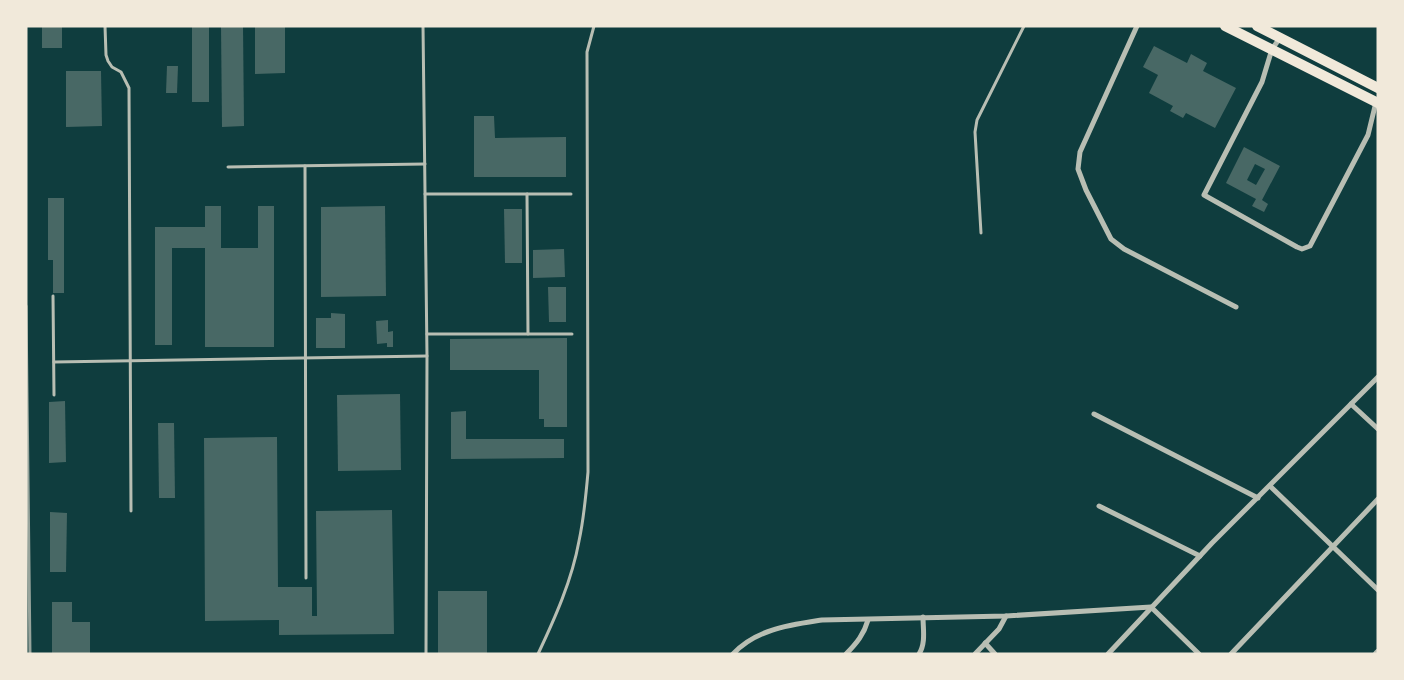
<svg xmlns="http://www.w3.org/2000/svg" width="1404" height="680" font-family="Quicksand,sans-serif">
<rect width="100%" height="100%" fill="#0f3d3e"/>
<g fill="#486865" fill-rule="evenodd">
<rect x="42" y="26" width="20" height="22"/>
<rect x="192" y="26" width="17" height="76"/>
<path d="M221 26H243L244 126 222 127Z"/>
<path d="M255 26H285V73L255 74Z"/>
<path d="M1154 46 1187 63 1191 54 1207 63 1203 71 1236 88 1215 128 1186 113 1183 118 1170 111 1173 106 1149 93 1158 75 1143 67Z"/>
<path d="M167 66H178L177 93H166Z"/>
<path d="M66 71H101L102 126 66 127Z"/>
<path d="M474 116H494L495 138 566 137V177H474Z"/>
<path d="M1244 147 1280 166 1262 200 1268 204 1264 212 1252 206 1256 199 1226 183ZM1255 164 1265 169 1256 185 1247 180Z"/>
<path d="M48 198H64V293H53V260H48Z"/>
<path d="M205 206H221V248H258V206H274V347H205V248H172V345H155V227H205Z"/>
<path d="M385 206 386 296 321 297V207Z"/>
<path d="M504 209H522V263H505Z"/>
<path d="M564 249 565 277 533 278V250Z"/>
<path d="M548 287H566V322H549Z"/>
<path d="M331 313 345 314V348H316V318H331Z"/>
<path d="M388 320V332L393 331V347H387V343L377 344 376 321Z"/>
<path d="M567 338V427H544V419H539V370H450V339Z"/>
<path d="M400 394 401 470 338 471 337 395Z"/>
<path d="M65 401 66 462 49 463V402Z"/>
<path d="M466 411V439H564V458L451 459V412Z"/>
<path d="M158 423H174L175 498H159Z"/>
<path d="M277 437 278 587H312V616H317L316 511 392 510 394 634 279 635V620L205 621 204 438Z"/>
<path d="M50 512 67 513 66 572H50Z"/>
<rect x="438" y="591" width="49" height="63"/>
<path d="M52 602H72V622H90V654H52Z"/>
</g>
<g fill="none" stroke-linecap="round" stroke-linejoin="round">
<g stroke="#b8beb3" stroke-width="3">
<path d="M105 26 106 55 108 61 112 67 121 72 129 88 131 511"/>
<path d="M423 26 427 356 426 654"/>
<path d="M305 166 306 578"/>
<path d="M228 167 425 164"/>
<path d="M425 194H571"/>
<path d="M527 194 528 334"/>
<path d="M981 233 975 132 977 120 1024 26"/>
<path d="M53 296 54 395"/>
<path d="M427 334H572"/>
<path d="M54 362 427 356"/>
<path d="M538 654C555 618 572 580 579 541 584 518 586 495 588 472L587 52 594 26"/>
</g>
<g stroke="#b8beb3" stroke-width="5">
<path d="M1137 26 1080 152 1078 169 1086 190 1111 239 1124 249 1236 307"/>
<path d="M1280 38 1272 49 1262 82 1204 195 1297 247 1302 249 1310 246 1368 135 1376 102"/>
<path d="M1351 404 1378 429"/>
<path d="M1094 414 1258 498"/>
<path d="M1270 486 1378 590"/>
<path d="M1099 506 1200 556"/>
<path d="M985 643 995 654"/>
<path d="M733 654C756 629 790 625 822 620L1006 616 1151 607 1199 654"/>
<path d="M846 654C857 643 864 634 868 620"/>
<path d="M919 654C926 643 923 629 923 617"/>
<path d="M975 654 999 629 1006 616"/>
<path d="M1108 654 1212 543 1378 377"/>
<path d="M1231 654 1378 499"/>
</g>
<path stroke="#b8beb3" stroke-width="8" d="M1377 654 1378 653"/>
<g stroke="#f1e9da" stroke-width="10">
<path d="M1225 26 1378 103"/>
<path d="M1257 26 1378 88"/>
</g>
<path stroke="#97a49c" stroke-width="3" d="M26 306 30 654"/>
</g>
<rect width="1404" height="680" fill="none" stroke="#f1e9da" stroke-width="55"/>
</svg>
